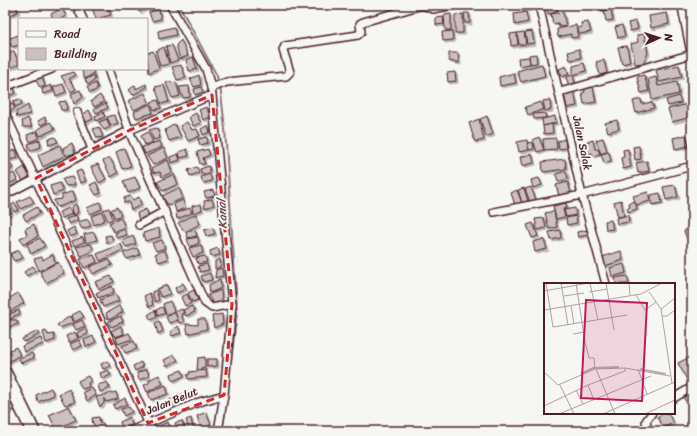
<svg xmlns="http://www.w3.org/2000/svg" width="697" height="436" font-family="Sriracha,sans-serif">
<defs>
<filter id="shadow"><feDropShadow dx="2" dy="2" stdDeviation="0" flood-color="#0004"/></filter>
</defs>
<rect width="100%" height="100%" fill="#f6f6f2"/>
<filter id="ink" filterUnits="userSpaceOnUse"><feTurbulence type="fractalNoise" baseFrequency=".025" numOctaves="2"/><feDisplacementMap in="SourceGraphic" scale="8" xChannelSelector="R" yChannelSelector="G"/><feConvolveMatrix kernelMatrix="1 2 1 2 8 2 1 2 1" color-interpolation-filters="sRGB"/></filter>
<g filter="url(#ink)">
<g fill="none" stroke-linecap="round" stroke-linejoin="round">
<g stroke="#8e747a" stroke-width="2">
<path d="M179 5 217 76 221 93 225 129 236 292 237 312 230 369"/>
<path d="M222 431 225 413"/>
</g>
</g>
<g fill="#ccc1c0" stroke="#4a1f2b" filter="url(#shadow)">
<path d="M5 5H16L18 12 5 17Z"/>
<path d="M91 5H107L111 15 96 19Z"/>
<path d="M136 5H148L149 7 139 12Z"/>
<path d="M521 5H529L530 9 522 11Z"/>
<path d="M546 5H556L557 12 548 14Z"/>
<path d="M605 5H611L612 8 601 11 600 7Z"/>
<path d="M62 8 66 16 60 19H53L51 14Z"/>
<path d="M159 10 161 19 152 21 149 12Z"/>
<path d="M611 10 613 20 606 21 604 11Z"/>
<path d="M526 12 528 22 515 25 514 14Z"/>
<path d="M563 12 566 26 559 27 558 23 553 24 551 14Z"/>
<path d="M464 13H469L470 23H465Z"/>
<path d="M667 13 669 24 651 28 649 16Z"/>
<path d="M451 14V30H445L444 15Z"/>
<path d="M463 14V33H455V15Z"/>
<path d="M443 17 444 24 436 25V18Z"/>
<path d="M636 21 638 29 630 31 628 23Z"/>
<path d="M588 22 591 32 579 34 578 28 582 27 581 23Z"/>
<path d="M576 25 578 37 571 38V34L558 37 557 29Z"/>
<path d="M622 25 625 36 618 38 615 27Z"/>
<path d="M174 27 176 35 159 39 158 31Z"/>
<path d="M452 31 453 40 443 41 442 32Z"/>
<path d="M532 31 534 43 527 44 525 32Z"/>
<path d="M524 32 526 44 519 45 517 33Z"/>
<path d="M517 33 518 45 511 46 510 34Z"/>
<path d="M644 34 648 53 643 63 635 64 631 44 638 42 637 35Z"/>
<path d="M18 35 19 45 12 47 8 39Z"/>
<path d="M181 40 188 56 180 59 176 45Z"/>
<path d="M172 45 178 60 170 63 166 46Z"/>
<path d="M627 46 630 62 622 64 618 47Z"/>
<path d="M164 47 169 64 160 66 156 51Z"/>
<path d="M579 49 581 58 570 60 568 52Z"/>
<path d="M14 51 19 64 5 70V56Z"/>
<path d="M153 51 159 68 149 73 147 53Z"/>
<path d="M449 53H458L459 63 449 61Z"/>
<path d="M536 54 537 63 530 64 529 55Z"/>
<path d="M193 57 197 69 189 71 186 60Z"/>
<path d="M529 57 530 64 519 66 518 58Z"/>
<path d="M604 60 607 73 600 75 596 62Z"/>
<path d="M584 63 586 71 573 75V66Z"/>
<path d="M542 64 545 76 521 82 517 71Z"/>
<path d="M181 65 186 78 177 80 172 67Z"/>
<path d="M679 65 682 77 659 82 656 70Z"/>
<path d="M566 66 569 74 562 77 559 69Z"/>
<path d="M87 69H92L94 73 85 79 82 72Z"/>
<path d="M74 72 76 75 69 79 76 89 71 92 61 76Z"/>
<path d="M455 72 456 81 448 82 447 73Z"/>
<path d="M514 73 516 83 500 86 499 77Z"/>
<path d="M94 75 95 80 88 85 85 80Z"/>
<path d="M199 75 201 85 194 87 190 79Z"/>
<path d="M573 75 575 83 569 86 566 77Z"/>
<path d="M644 75 649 91 641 93 637 77Z"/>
<path d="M42 76 45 86 40 88 35 78Z"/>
<path d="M656 77 658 86 677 82 679 94 652 100 648 79Z"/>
<path d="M170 81 171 83 176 82 180 96 172 98 166 83Z"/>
<path d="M96 83 98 89 90 93 87 87Z"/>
<path d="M63 84 66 92 56 96 53 87Z"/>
<path d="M146 84 147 87 133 95 129 90 135 85 136 89Z"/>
<path d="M51 85 53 91 43 94 42 89Z"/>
<path d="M164 85 169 102 161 104 155 87Z"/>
<path d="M13 86 16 93 6 97 5 89Z"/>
<path d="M189 86 190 97 183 98 179 87Z"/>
<path d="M201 87 203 92 195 95 194 89Z"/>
<path d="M593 87 596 102 584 104 582 93 585 92 584 88Z"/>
<path d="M80 90 83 97 74 104 71 94Z"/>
<path d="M574 92 577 106 567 108 564 94Z"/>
<path d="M145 93 149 103 134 110 128 101Z"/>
<path d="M100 95 104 102 94 107 91 101Z"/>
<path d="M679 96 681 103 668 106 666 100Z"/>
<path d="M20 99 22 104 15 107 13 101Z"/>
<path d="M641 99 642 104 652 102 654 108 636 113 633 101Z"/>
<path d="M158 100 161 108 154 110 151 102Z"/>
<path d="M550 100 551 110 545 111 543 101Z"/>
<path d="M66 101 67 110H61L59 102Z"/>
<path d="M541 102 544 109 528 115 525 107Z"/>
<path d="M12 103 15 108 9 113 5 106Z"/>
<path d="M106 103 108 108 96 113 94 109Z"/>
<path d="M150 104 153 113 136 118 134 112Z"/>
<path d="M688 104 691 117 672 122 668 109Z"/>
<path d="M28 105 30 114 17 117 16 112Z"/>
<path d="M206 107 211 117 203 120 199 110Z"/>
<path d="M89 110 93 119 84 123 81 116Z"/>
<path d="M103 112 105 117 96 121 95 116Z"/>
<path d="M196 113 201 123 193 126 189 117Z"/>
<path d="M545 113 546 118 534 119 533 114Z"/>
<path d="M114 115 118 123 111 126 107 117Z"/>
<path d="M487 116 493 134 486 137 480 119Z"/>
<path d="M555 116 556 123 543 126 542 119Z"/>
<path d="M45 117 47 122 41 125 38 121Z"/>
<path d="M28 118 32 127H23L22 121Z"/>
<path d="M107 119 110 127 104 130 99 122Z"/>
<path d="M479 119 484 140 475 142 469 123Z"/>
<path d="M617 120 619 129 608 132 605 123Z"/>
<path d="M50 122 55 129 40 136 37 130Z"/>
<path d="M187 122 192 130 197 129 200 136 188 141 180 126Z"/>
<path d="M175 124 181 137 169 141 165 130Z"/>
<path d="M552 124 553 133 544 134 543 126Z"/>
<path d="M208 125 210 132 203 135 201 129Z"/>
<path d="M99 127 103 137 97 138 93 129Z"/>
<path d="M157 128 160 138 154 140 149 130Z"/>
<path d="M37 131 39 138 30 142 27 135Z"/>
<path d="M148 132 153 142 145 145 141 136Z"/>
<path d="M686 135 689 146 675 149 673 138Z"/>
<path d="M55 137 58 142 49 145 48 139Z"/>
<path d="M207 137 208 143 200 145 198 139Z"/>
<path d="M539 137 544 150 537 152 533 140Z"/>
<path d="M556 138 557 149 544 150 543 139Z"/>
<path d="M603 138 607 151 601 154 596 140Z"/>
<path d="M565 139 566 148 559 149 558 141Z"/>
<path d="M40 140 41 147 30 151 28 144Z"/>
<path d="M527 140 529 150 519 152 517 142Z"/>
<path d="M593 140 595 149H598L600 154 593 156 592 153 582 155 580 144Z"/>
<path d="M160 141 162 147 145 154 142 147Z"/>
<path d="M533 142 534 149 529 150 527 143Z"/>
<path d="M72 143 75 153 66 156 63 148Z"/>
<path d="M60 145 64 156 43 167 38 155Z"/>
<path d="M639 146 641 159 635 160 633 147Z"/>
<path d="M124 148 131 166 122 169 116 152Z"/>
<path d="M164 148 168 158 153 165 147 156Z"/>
<path d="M187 149 189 156 180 158 179 152Z"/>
<path d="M208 149 210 155 203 158 205 164H200L197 152Z"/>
<path d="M628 149 631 167 623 169 621 158 624 157 623 150Z"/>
<path d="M16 150 18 158 9 160 7 152Z"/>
<path d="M609 152 611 161 604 163 601 154Z"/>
<path d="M178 154 180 160 171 163 170 157Z"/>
<path d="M532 154 534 163 522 166 520 157Z"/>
<path d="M110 158 118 173 111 177 103 161Z"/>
<path d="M565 159 566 169 543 172 542 162Z"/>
<path d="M168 160 172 172 162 177 160 172 154 173 152 168Z"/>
<path d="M647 161 649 171 638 173 636 163Z"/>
<path d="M10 163 13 168 5 173V167Z"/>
<path d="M98 164 106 179 99 183 91 167Z"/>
<path d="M209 166 210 172 202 175 200 169Z"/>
<path d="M24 167 30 176 23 181 17 172Z"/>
<path d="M197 167 199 173 190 176 188 170Z"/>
<path d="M81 170 86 181 80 183 76 172Z"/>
<path d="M566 171 568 179 558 182 556 174Z"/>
<path d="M14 173 17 180 7 185 5 177Z"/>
<path d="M174 174 178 184 163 191 157 182Z"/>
<path d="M210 174 212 181 203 183 201 177Z"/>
<path d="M72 177 75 185 66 186 62 179Z"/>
<path d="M135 177 140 188 128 193 123 181Z"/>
<path d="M539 178 542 185 533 188 531 180Z"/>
<path d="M96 182 101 193 96 195 90 185Z"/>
<path d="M568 182 571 193 559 196 556 185Z"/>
<path d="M60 183 63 191 53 195 50 186Z"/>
<path d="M675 185 678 197 666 200 663 187Z"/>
<path d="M691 186 692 199 689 200 688 187Z"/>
<path d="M531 187 536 200 530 202 525 189Z"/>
<path d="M179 188 183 198 168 205 162 196Z"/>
<path d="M524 188 528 201 522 203 518 190Z"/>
<path d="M213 190 215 196 206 198 204 192Z"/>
<path d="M517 190 522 203 515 205 511 193Z"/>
<path d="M73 191 76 200 59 207 56 206 54 200 62 199V195Z"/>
<path d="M648 192 650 201 636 205 633 196Z"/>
<path d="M660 193 662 203 652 205 651 195Z"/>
<path d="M30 196 34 202 21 209 17 202Z"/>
<path d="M130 196 133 200 139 197 141 205 131 210 129 202 124 203V198Z"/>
<path d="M212 199 214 205 205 208 204 201Z"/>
<path d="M183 200 185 208 176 212 174 204Z"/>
<path d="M621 200 624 216 618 217 614 202Z"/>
<path d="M635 201 637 209 628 212 627 208 630 207 629 203Z"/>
<path d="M100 202 102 209 90 214 87 208Z"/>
<path d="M15 203 19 210 14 212 11 205Z"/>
<path d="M566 203 567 208 563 209 565 217 556 219 553 206Z"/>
<path d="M76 204 78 213 73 215 71 207Z"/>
<path d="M201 204 202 210 193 213 192 206Z"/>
<path d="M8 206 12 213 5 216V207Z"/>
<path d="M37 207 40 213 26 221 23 215Z"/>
<path d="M117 207 121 215 115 218 111 210Z"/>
<path d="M69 208 72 214 62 218 59 212Z"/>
<path d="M109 208 113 219 108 221 103 210Z"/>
<path d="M190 208 192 213 177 219 176 213Z"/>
<path d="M575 208 576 215 566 217 564 210Z"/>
<path d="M146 209 149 216 139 221 137 213Z"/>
<path d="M554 211 557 227 549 229 545 213Z"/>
<path d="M102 212 105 220 94 225 91 216Z"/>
<path d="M692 212V226L691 227 687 213Z"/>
<path d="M196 214 200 224 185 232 178 223Z"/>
<path d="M76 215 78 220 69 224 66 219Z"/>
<path d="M628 215 629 222 617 224 616 218Z"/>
<path d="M576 216 577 223 567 225 566 218Z"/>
<path d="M121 218 125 227 114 232 109 223Z"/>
<path d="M544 218 546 228 537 230 535 219Z"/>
<path d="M88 219 91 226 82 229 78 222Z"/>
<path d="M611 220 613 229 606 230 605 221Z"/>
<path d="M533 223 538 236 532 238 527 225Z"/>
<path d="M34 224 38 236 23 245 20 238 27 235 25 229Z"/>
<path d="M74 227 77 234 70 237 67 231Z"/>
<path d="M692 227V246L690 247 684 231Z"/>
<path d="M159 228 160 237 145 241 143 233Z"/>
<path d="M213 228 215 234 206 236 204 230Z"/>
<path d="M124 229 127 235 117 238 115 234Z"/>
<path d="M195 230 197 236 188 238 186 232Z"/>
<path d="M560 230 561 238 551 240 549 232Z"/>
<path d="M587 230 588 235 578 237 577 232Z"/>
<path d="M94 232 97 240 86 243 84 234Z"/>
<path d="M111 235 113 240 107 243 105 236Z"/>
<path d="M133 236 136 244 126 247 122 241Z"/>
<path d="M83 237 84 242 74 246 72 241Z"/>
<path d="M198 237 199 243 190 247 187 239Z"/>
<path d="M40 238 45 246 31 254 27 244Z"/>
<path d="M544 239 547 249 535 252 533 242Z"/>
<path d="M162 240 165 248 156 251 152 243Z"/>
<path d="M91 244 93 248 89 253 81 256 76 247Z"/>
<path d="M121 244 123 250 100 261 97 254Z"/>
<path d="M201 245 203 253 193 257 189 248Z"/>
<path d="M137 248 140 255 127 259 123 253Z"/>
<path d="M218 248 220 255 211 257 210 251Z"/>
<path d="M19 250 23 258 14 261 10 254Z"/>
<path d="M165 250 168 259 159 262 155 254Z"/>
<path d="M621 251 623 260 605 266 602 257Z"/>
<path d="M53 254 55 263 39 271 34 259 42 257 43 260Z"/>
<path d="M94 255 97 262 84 268 80 259Z"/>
<path d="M205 256 207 262 198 264 196 258Z"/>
<path d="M109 259 112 265 93 274 89 267Z"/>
<path d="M220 259 221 266 215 269V261Z"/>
<path d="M58 262 64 273 46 283 40 272Z"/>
<path d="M207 264 209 270 200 272 198 266Z"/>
<path d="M624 264 626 273 612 277 610 268Z"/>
<path d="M33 266 36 270 27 276 24 272Z"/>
<path d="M222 268 223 276 215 278 216 270Z"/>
<path d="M210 273 212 280 203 282 201 276Z"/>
<path d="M111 276 114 282 99 289 95 282Z"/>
<path d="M627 276 629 284H616L615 278Z"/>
<path d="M220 279 221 288 210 293 209 285Z"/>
<path d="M183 283 186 289 177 293 175 288Z"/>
<path d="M167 285 170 294 161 297 157 289Z"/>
<path d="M112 286 114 292 98 298 96 293Z"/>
<path d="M156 290 159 300 155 302 152 292Z"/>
<path d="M194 290 198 300 192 302 188 293Z"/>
<path d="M221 290 222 301 214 305 208 295Z"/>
<path d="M18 293 24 303 5 315V301Z"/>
<path d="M150 293 153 305 149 307 144 296Z"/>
<path d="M116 294 119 301 103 307 100 300Z"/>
<path d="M187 294 191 303 185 306 181 297Z"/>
<path d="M170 301 174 311 166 315 163 304Z"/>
<path d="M120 305 123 312 111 319 107 318 106 313Z"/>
<path d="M192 306 195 312 186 316 183 310Z"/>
<path d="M162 307 165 313 158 316 156 310Z"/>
<path d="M182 309 184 313 181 314 184 322 179 323 175 312Z"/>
<path d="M19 310 20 314 14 316 13 318 9 319 8 315Z"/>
<path d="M155 310 157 317 151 320 148 315Z"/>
<path d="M80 311 84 317 74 322 72 315Z"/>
<path d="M175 313 178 320 169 323 166 317Z"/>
<path d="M222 314 223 324 214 328 212 316Z"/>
<path d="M70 316 73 323 60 328 57 325Z"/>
<path d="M121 316 123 322 111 327 108 322Z"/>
<path d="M198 319H205L207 329 188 334 186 324 198 325Z"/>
<path d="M7 320H17L18 324 5 328V321Z"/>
<path d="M82 320 85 326 76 330 73 324Z"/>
<path d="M159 321 163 331 158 334 155 323Z"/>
<path d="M121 326 124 334 115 337 111 331Z"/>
<path d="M178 326 181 333 172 336 170 332Z"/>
<path d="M85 328 88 334 79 338 77 333Z"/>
<path d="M38 331 40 334 24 342 22 339Z"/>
<path d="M46 331 48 335 54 334 55 340 46 343 43 332Z"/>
<path d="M75 332 78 338 69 343 66 336Z"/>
<path d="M129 333 132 339 118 344 116 338Z"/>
<path d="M93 336 96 342 86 347 84 340Z"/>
<path d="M41 338 43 344 24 352 22 346Z"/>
<path d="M79 340 82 346 73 350 70 344Z"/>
<path d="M134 341 137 349 125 353 122 346Z"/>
<path d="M16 347 20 355 5 364V353Z"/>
<path d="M32 353 34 358 21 363 19 358Z"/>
<path d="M174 355 178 360 167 366 164 360Z"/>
<path d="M205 357V368L197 370 198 358Z"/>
<path d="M688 358 692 367V380L688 382 678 363Z"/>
<path d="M207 359H217V366L207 367Z"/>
<path d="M107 361 111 366 103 369 101 364Z"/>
<path d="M141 362 143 367 135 371 133 366Z"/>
<path d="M147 369 149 376 139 380 137 373Z"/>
<path d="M108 370 111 375 102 379 100 373Z"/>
<path d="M182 370 184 376 173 381 171 374Z"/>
<path d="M206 370 207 377 188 379 187 375 190 374 189 372Z"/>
<path d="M159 375 163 384 147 392 144 385 149 383V380Z"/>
<path d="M88 376 91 381 88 383 89 387 82 389 78 381Z"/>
<path d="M107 382 110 388 100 392 98 385Z"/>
<path d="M166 385 168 394 151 400 148 393Z"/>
<path d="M51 388 54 395 38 402 36 395Z"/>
<path d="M92 388 96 395 87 401 83 392Z"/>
<path d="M69 389 75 402 65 405 59 394Z"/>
<path d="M692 391V408L691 409 683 397Z"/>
<path d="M116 392 118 399 106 402 104 398V403L100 407 96 397Z"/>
<path d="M187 392 189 398 171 405 169 400Z"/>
<path d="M125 398 127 404 115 409 113 405Z"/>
<path d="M12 400 16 408 5 414V404Z"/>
<path d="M69 406 76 420 56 429 49 415Z"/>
<path d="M129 407 132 412 124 416 121 409Z"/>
<path d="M206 412 211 425 201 430 197 416Z"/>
<path d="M664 413H667L674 422 664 428 657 417Z"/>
<path d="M99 417 100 423H103L105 431H98L97 427 93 424 92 418Z"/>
<path d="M130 417 132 425 123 430 120 422Z"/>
<path d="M191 418 193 428 189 430 186 420Z"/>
<path d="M182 421 186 431H178L175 423Z"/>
<path d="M168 422 171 430 157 431 156 427Z"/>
</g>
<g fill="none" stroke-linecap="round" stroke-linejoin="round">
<g stroke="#4a1f2b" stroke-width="10">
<g id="street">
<path d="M76 5 83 19"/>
<path d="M170 5 206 69 212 91"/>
<path d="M539 5 582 195 606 284"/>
<path d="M108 69 132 138 205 303 212 308 232 304"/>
<path d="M5 87 52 69"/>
<path d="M211 88 227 82 286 76 290 72 283 50 285 46 358 35 361 32 360 24 363 22 419 6H425L433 9 455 5"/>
<path d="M560 92 692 54"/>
<path d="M77 112 92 149"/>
<path d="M5 113 152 431"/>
<path d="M5 195 130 130 212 95 232 304 224 395 218 431"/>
<path d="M494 212 582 195 692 166"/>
<path d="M139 225 165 211"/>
<path d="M674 398 692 387"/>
<path d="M130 431 199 402 224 395"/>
<path d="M648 431 646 421 652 413"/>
</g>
</g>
<g stroke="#4a1f2b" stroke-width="13">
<path id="secondary" d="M683 5 692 50"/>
</g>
<g stroke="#4a1f2b" stroke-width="16">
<path id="highway" d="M5 374 33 431"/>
</g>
<use href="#street" stroke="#f6f6f2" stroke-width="7"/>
<use href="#secondary" stroke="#f6f6f2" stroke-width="10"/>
<use href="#highway" stroke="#f6f6f2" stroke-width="13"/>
</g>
</g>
<path fill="none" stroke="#d62828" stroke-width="3" stroke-dasharray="8 5" stroke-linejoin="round" d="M212 95 232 304 224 395 148 423 36 178 130 130Z"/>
<g text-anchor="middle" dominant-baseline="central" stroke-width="4" stroke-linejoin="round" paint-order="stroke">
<g font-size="11" fill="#4a1f2b" stroke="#f6f6f2">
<text transform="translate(582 143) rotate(78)">Jalan Salak</text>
<text transform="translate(172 401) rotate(-22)">Jalan Belut</text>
</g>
<g font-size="12" font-style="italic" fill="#6c4a52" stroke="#f6f6f2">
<text transform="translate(222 214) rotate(-93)">Kanal</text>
</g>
</g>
<g transform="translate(544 283)">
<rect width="131" height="131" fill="#f6f6f2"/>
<path fill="none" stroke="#bbadae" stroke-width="2" d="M96 86 122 91M37 91 49 85 75 84"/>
<path fill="none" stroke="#b1a0a2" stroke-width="1" d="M2 0 9 44 83 32M17 0 24 42M32 0 41 59 45 75H50L51 86M46 0 54 37M62 0 70 47M85 0 86 12M0 8 45 0M45 9 63 6M105 9 117 26 128 100M92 12 101 27 112 19M20 13 40 10M27 23 30 41M117 26 131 15M0 27 97 11 118 0M118 33H123L131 27M29 51 41 49M94 86 103 111M0 89 14 102 51 86M16 102 30 131M44 102 50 117M32 107 39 121M0 123 44 102 81 88V85M15 131 107 93M59 131 131 99M71 131 52 86 81 85 126 93M101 131 131 117"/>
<path fill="#c2185b" fill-opacity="0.15" stroke="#c2185b" stroke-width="2" d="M42 17 103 20 98 118 37 115Z"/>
<rect width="131" height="131" fill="none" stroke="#4a1f2b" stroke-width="2"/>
</g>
<rect width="697" height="436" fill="none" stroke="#f6f6f2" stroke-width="20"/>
<rect x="10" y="10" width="677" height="416" fill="none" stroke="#4a1f2b" stroke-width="1.5" filter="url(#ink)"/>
<rect x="18" y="18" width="130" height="52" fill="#f6f6f2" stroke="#b1a0a2"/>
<rect x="26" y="31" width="20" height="6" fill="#f6f6f2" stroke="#b1a0a2"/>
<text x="54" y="38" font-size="12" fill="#4a1f2b">Road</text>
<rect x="26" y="48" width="20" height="12" fill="#ccc1c0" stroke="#b1a0a2"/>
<text x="54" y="58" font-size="12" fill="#4a1f2b">Building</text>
<g transform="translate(659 38) rotate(87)" stroke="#f6f6f2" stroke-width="3" paint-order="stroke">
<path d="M0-3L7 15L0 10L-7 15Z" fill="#4a1f2b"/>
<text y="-6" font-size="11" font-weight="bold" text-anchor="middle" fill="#4a1f2b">N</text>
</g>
</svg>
